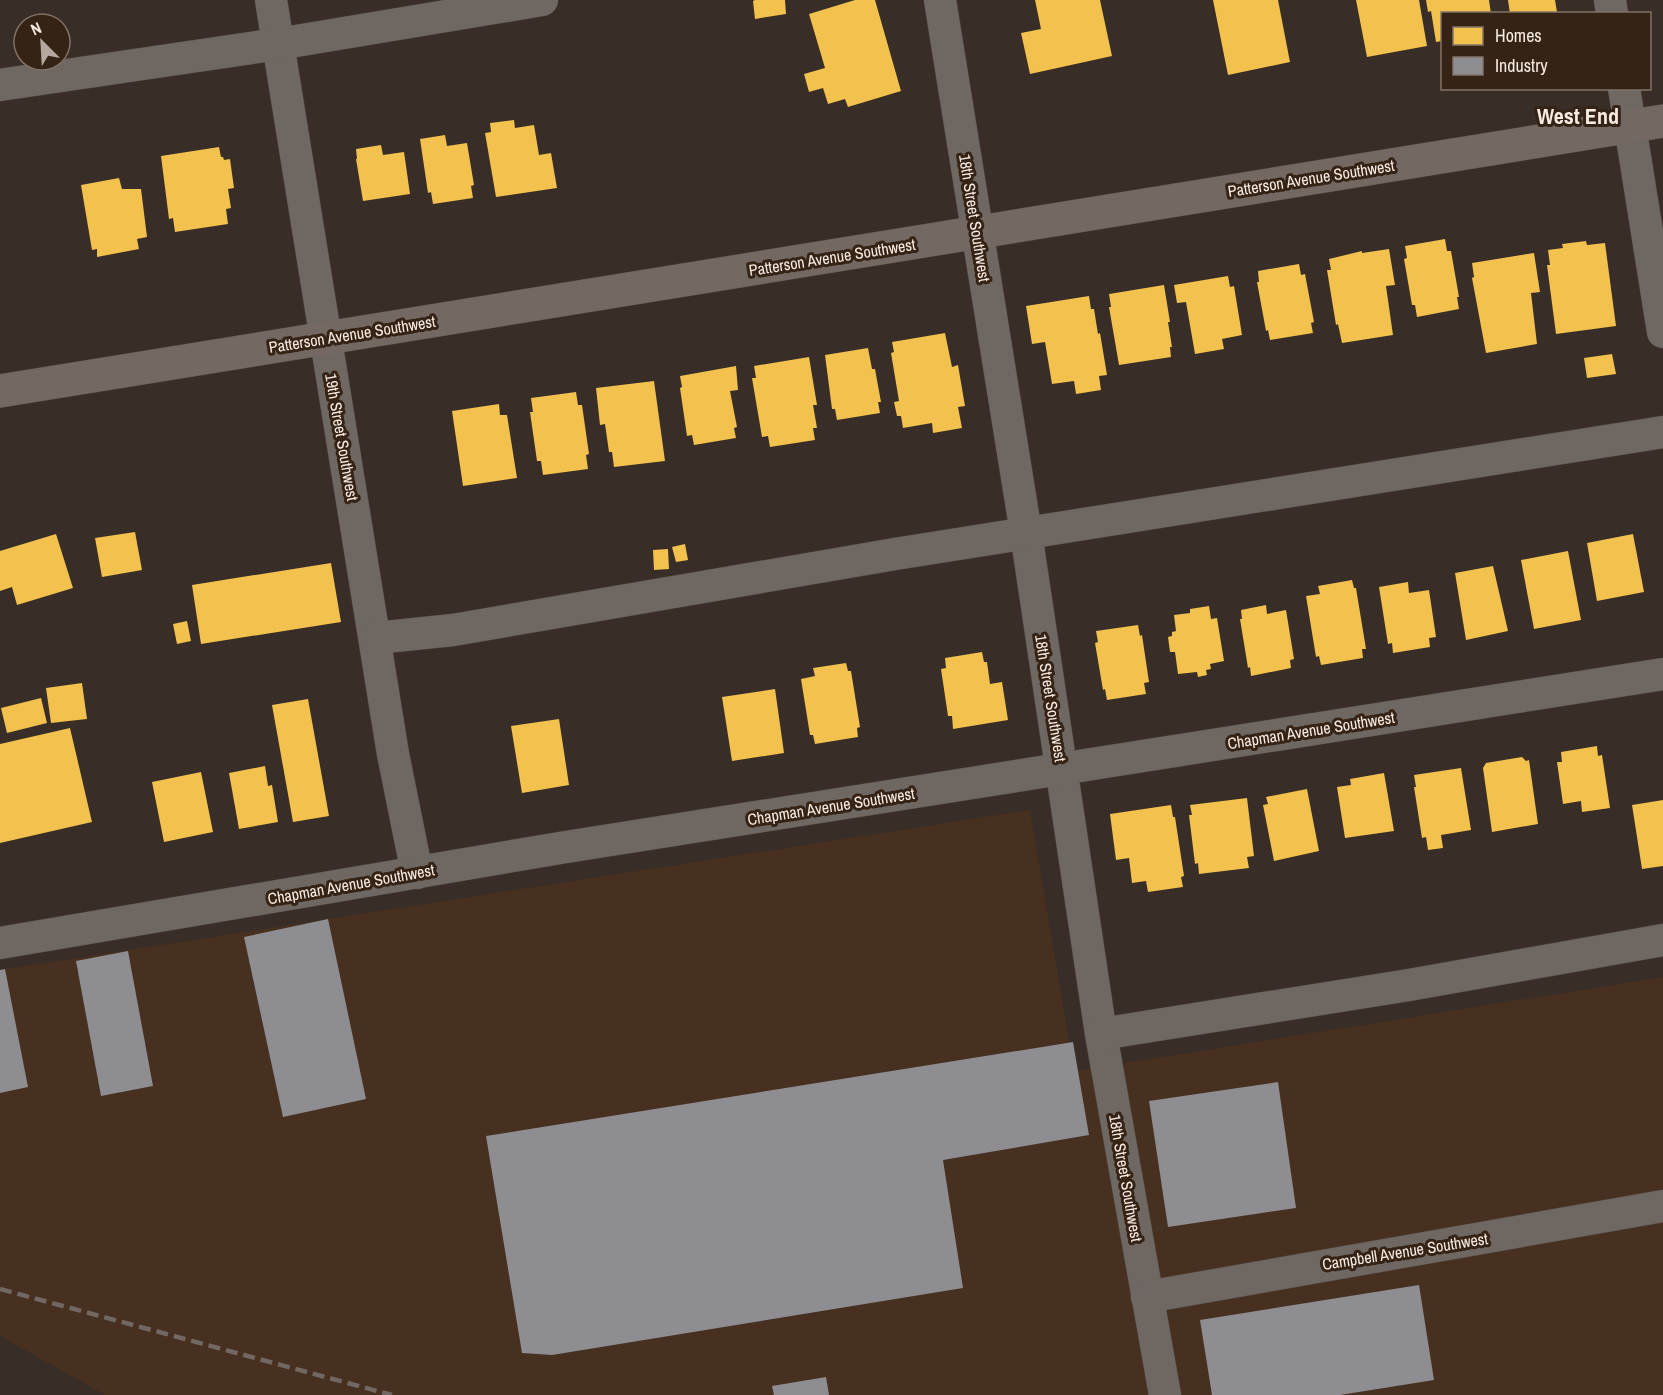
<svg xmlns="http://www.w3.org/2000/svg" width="1663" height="1395" font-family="'Archivo Narrow',sans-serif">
<rect width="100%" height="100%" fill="#382d27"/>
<path fill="#473020" d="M1030 810 1074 1071 1663 977V1395H105L0 1336V970Z"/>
<g fill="#f2c14e">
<path d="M755 0H785L786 14 755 19 753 1Z"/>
<path d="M855 0H875L901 91 848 107 845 99 828 104 823 88 809 92 804 74 825 68 809 14Z"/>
<path d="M1035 0H1100L1112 56 1030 74 1021 33 1041 29Z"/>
<path d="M1213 0H1278L1290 62 1228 75Z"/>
<path d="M1356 0H1419L1427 46 1367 57Z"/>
<path d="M1426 0H1489L1491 14H1442V41L1436 42 1431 11 1428 12Z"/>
<path d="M1508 0H1555L1557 12 1510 14Z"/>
<path d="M514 120 515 128 534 125 539 155 551 153 557 188 496 197 485 133 491 132 490 123Z"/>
<path d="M445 135 447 146 467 143 474 185 471 186 473 198 433 204 431 192 428 193 420 139Z"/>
<path d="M381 145 383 155 404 152 410 194 363 201 356 159H357L356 149Z"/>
<path d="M219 147 221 157H223L224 160 230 159 234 188 228 189 231 208 226 209 228 224 175 232 173 218 169 219 161 156Z"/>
<path d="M119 178 122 189H141L147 237 137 239 139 249 97 257V249L92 250 81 185Z"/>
<path d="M1445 239 1447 251H1451L1459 297H1457L1459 309 1417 317 1415 305H1412L1404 259 1407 258 1405 246Z"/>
<path d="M1586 241 1587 245 1605 243 1616 326 1556 334 1547 265H1550L1548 250 1563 248 1562 244Z"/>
<path d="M1389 249 1395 285 1386 286 1393 335 1342 343 1338 324 1336 325 1327 270H1331L1329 259 1362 251V253Z"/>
<path d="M1534 253 1540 292 1531 293 1537 344 1486 353 1472 278 1474 277 1472 263Z"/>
<path d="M1299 264 1301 275 1305 274 1314 322 1311 323 1313 333 1270 340 1268 330 1266 331 1257 282H1259L1258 271Z"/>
<path d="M1228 276 1230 287 1234 286 1242 335 1222 339 1224 349 1195 354 1186 302 1177 303 1174 285Z"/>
<path d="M1164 285 1170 322H1168L1172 347H1170L1171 357 1119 365 1109 307H1111L1109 294Z"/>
<path d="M1089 296 1091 309H1094L1098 334 1100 333 1107 375 1099 376 1101 390 1076 394 1074 381 1052 384 1045 342 1032 344 1026 306Z"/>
<path d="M945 333 952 367 958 365 965 406 958 407 962 428 933 433 932 423 903 428 901 416H897L894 402 899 401 891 353 894 352 892 342Z"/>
<path d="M868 348 872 369H875L881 402H878L880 413 837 420 835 409H832L825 355Z"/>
<path d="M1612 354 1616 374 1587 378 1584 358Z"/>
<path d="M809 357 817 405H813L817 428H813L815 440 770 447 768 436 762 437 752 378H756L754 366Z"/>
<path d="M736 366 738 390 730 391 737 427 734 428 736 438 694 445 692 435 687 436 680 388 682 387 680 376Z"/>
<path d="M654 381 665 461 614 467 612 452H609L605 424 600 425 596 388Z"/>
<path d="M576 392 578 405H582L589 454 586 455 588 469 543 475 541 461H537L530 412H533L531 398Z"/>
<path d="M499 404 500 415H507L517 478 463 486 452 411Z"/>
<path d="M135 532 142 570 102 577 95 538Z"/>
<path d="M56 534 73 588 17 605 12 587 0 591V551Z"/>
<path d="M1633 534 1644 592 1597 601 1587 543Z"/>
<path d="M685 544 688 560 676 562 672 547Z"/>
<path d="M668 549 669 569 654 570 653 550Z"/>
<path d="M1568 551 1581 620 1534 629 1521 560Z"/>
<path d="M331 563 341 622 201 644 192 585Z"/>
<path d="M1493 566 1508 631 1466 640 1455 573Z"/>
<path d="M1352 580 1354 588H1356L1366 649H1362L1363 658 1321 665 1319 656 1316 657 1306 596 1320 594 1318 586Z"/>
<path d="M1408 582 1409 593 1429 590 1436 637 1429 638 1430 647 1393 653 1392 643 1388 644 1379 587Z"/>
<path d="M1266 605 1267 614 1286 610 1294 659 1290 660 1291 668 1251 676 1250 667 1248 668 1240 619H1242L1241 610Z"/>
<path d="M1209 606 1211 619 1217 618 1224 661 1210 664 1211 669 1206 670 1207 675 1198 677 1197 672 1178 674 1175 652H1170L1168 637 1172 636V632L1176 631 1174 615 1190 613V609Z"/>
<path d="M187 621 191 641 177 644 173 624Z"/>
<path d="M1138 625 1140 636 1142 635 1149 682 1144 683 1146 694 1107 700 1105 689 1103 690 1095 643 1098 642 1096 631Z"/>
<path d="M982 652 984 662H987L990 684 1002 682 1008 720 953 729 952 716H948L941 669 946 668 945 658Z"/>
<path d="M846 663 848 671H851L860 727 857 728 858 737 815 744 813 735H810L801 679 815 676 813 668Z"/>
<path d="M82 683 87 719 51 723 46 688Z"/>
<path d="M775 689 784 753 732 761 722 697Z"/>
<path d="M41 698 47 723 7 733 1 708Z"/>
<path d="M308 699 329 816 293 822 272 705Z"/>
<path d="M559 719 569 785 522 793 511 726Z"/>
<path d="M70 728 92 822 0 843V744Z"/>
<path d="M1597 746 1598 756 1602 755 1610 808 1582 812 1581 801 1563 804 1557 762H1562L1561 752Z"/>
<path d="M1522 757 1526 761 1529 760 1538 824 1492 832 1483 768 1486 763Z"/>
<path d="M265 766 268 786 272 785 278 822 239 829 229 773Z"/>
<path d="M1461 768 1471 830 1441 835 1443 848 1428 850 1426 837 1422 838 1414 787H1416L1414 775Z"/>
<path d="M201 772 213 832 164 842 152 782Z"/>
<path d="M1384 773 1394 831 1345 838 1337 787 1351 785 1350 779Z"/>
<path d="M1307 789 1319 851 1274 861 1263 805 1268 804 1266 797Z"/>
<path d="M1247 798 1254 856 1247 857 1249 868 1199 874 1198 863 1195 864 1189 815H1192L1190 805Z"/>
<path d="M1663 800V866L1642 869 1632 805Z"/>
<path d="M1171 805 1173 817H1175L1184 876 1181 877 1183 887 1148 892 1146 881 1132 883 1129 858 1116 860 1110 814Z"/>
</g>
<g fill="#8d8d92">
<path d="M328 919 366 1099 283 1117 244 937Z"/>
<path d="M128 951 153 1086 101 1096 76 961Z"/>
<path d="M5 969 28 1087 0 1093V970Z"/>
<path d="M1073 1042 1089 1135 943 1160 963 1288 552 1355 522 1353 486 1136Z"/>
<path d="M1278 1082 1296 1208 1168 1227 1149 1101Z"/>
<path d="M1419 1285 1434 1380 1340 1395H1212L1200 1320Z"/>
<path d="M826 1377 829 1395H774L772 1386Z"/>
</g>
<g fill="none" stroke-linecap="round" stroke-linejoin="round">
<g stroke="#524943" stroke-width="33">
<g id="minor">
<path d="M271 0 393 754 417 873"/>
<path d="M940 0 1026 533 1101 1034 1165 1395"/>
<path d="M1610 0 1612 14"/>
<path d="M0 85 278 44 542 0"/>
<path d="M1624 88 1663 332"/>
<path d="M376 638 453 630 895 554 1663 432"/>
<path d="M0 943 566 847 1663 674"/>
<path d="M1101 1034 1409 985 1663 940"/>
<path d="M1147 1297 1663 1206"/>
</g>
</g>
<g stroke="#524943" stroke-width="34">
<path id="major" d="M0 391 1663 121"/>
</g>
<use href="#minor" stroke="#6f6762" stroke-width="32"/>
<use href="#major" stroke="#746962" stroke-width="33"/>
<path stroke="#716863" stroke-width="4.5" stroke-dasharray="12 6" stroke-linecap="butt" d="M0 1289 392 1395"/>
</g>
<g text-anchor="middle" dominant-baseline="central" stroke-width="6" stroke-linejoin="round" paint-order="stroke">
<g font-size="16" fill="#f8ebe2" stroke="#352315">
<text transform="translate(1311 178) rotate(-9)">Patterson Avenue Southwest</text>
<text transform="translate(975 218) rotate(81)">18th Street Southwest</text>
<text transform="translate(832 257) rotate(-9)">Patterson Avenue Southwest</text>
<text transform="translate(352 334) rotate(-9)">Patterson Avenue Southwest</text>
<text transform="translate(342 437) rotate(80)">19th Street Southwest</text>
<text transform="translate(1051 698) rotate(81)">18th Street Southwest</text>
<text transform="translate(1311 730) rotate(-9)">Chapman Avenue Southwest</text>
<text transform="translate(831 806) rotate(-9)">Chapman Avenue Southwest</text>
<text transform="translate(351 884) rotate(-10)">Chapman Avenue Southwest</text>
<text transform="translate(1126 1178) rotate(80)">18th Street Southwest</text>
<text transform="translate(1405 1251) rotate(-9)">Campbell Avenue Southwest</text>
</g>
<g font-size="22" font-weight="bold" fill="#f8ebe2" stroke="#352315">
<text x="1578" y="116">West End</text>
</g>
</g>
<rect x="1441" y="12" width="210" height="78" fill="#352315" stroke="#837367" stroke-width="1.5"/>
<rect x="1453" y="27" width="30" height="18" fill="#f2c14e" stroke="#837367" stroke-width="1.5"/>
<text x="1495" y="42" font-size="18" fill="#f8ebe2">Homes</text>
<rect x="1453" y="57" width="30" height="18" fill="#8d8d92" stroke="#837367" stroke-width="1.5"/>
<text x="1495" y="72" font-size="18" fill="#f8ebe2">Industry</text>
<g transform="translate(42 42) rotate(336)"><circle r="28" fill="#352315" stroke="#837367" stroke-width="1.5"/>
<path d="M0-4.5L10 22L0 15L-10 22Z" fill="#b5a8a1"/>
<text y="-9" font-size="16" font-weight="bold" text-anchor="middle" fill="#f8ebe2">N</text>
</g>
</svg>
